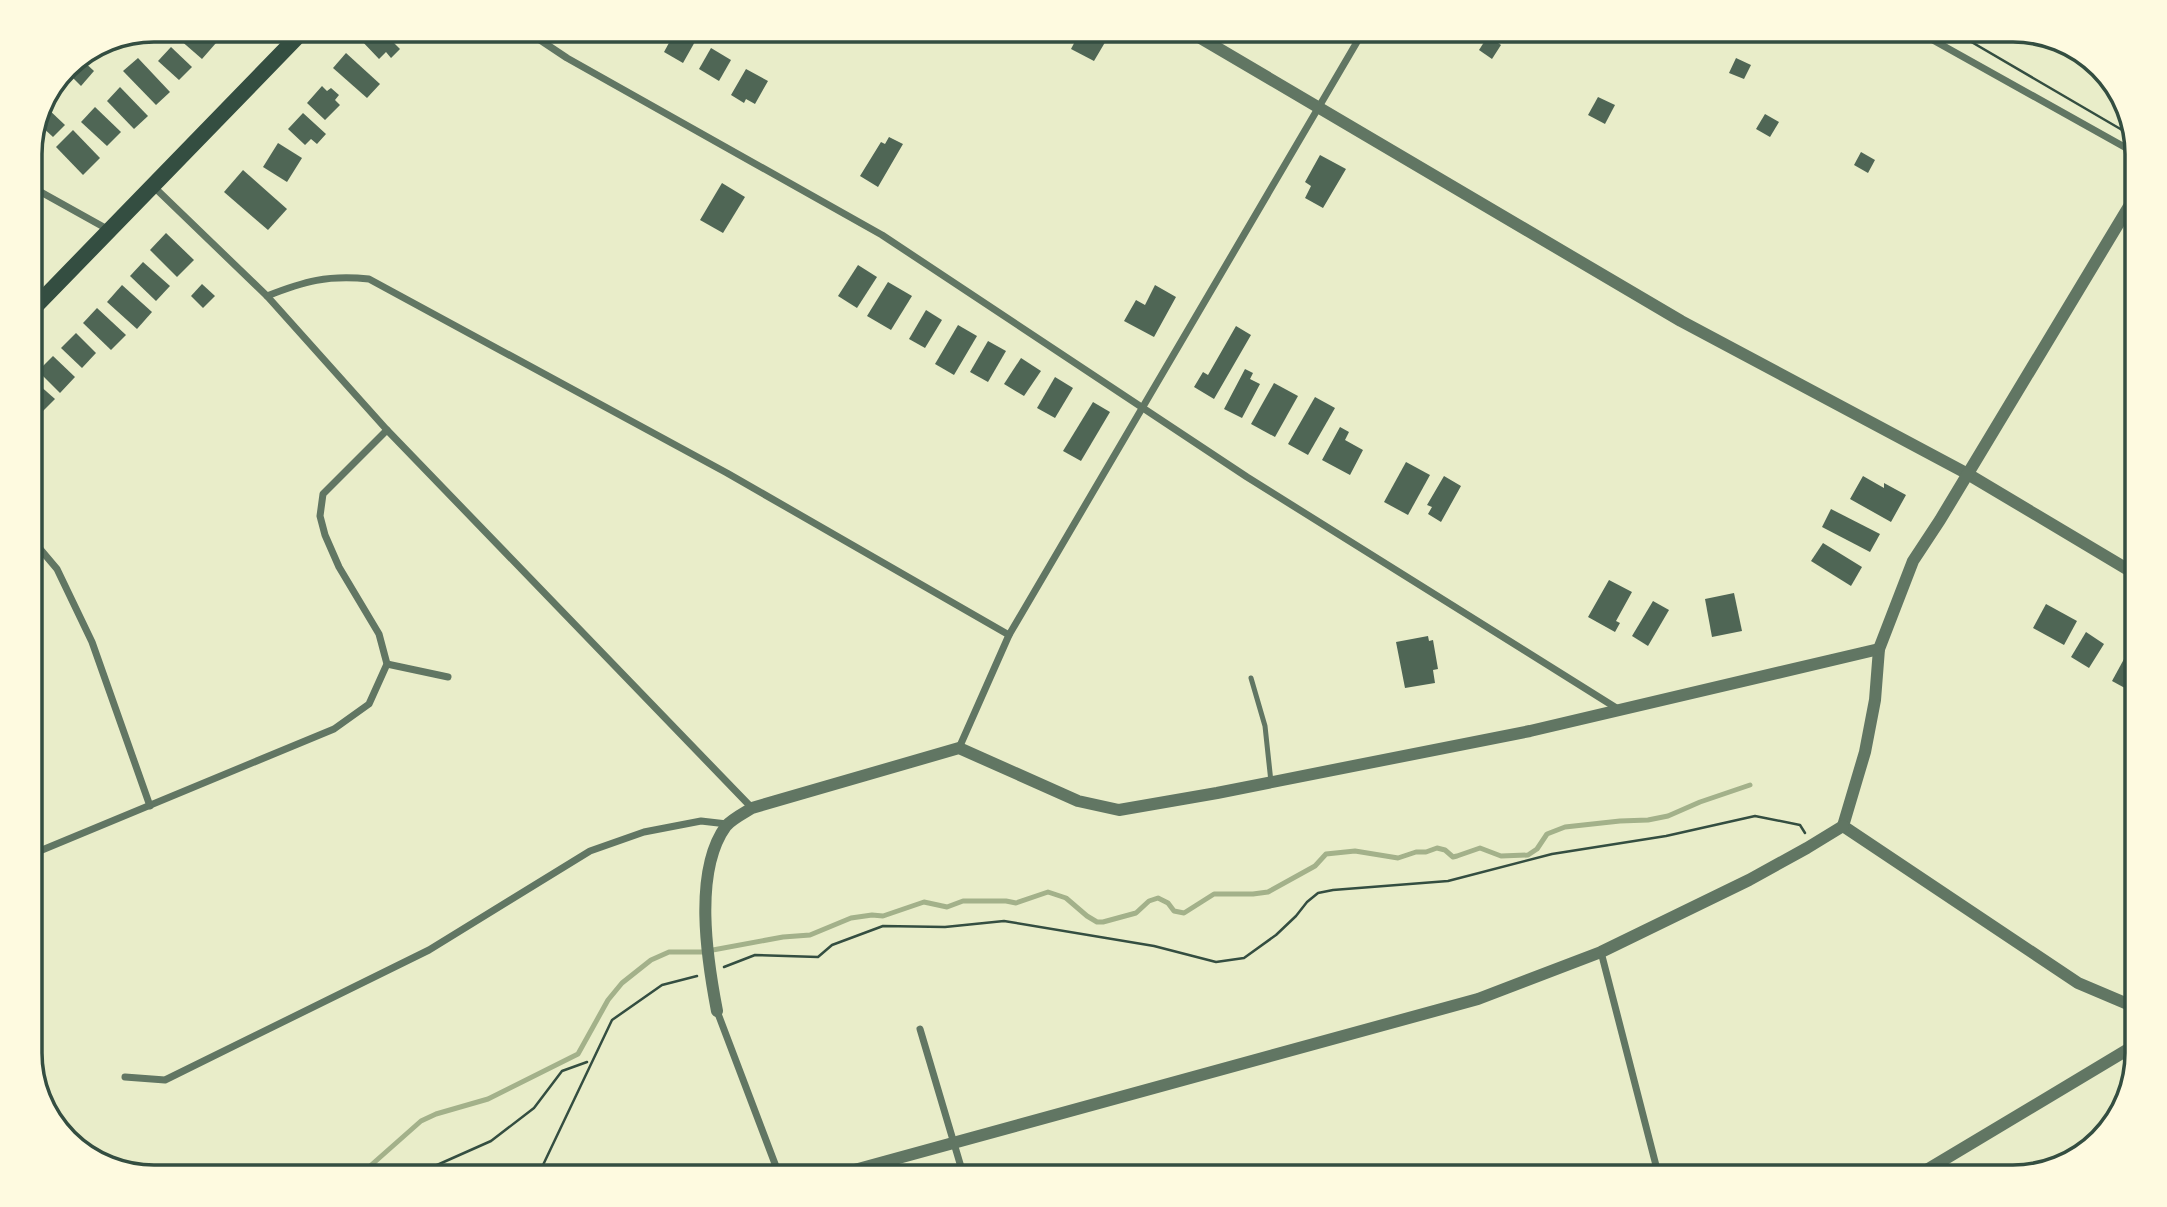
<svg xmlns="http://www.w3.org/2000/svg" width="2167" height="1207" font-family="'Open Sans',sans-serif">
<rect width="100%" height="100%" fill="#e9edc9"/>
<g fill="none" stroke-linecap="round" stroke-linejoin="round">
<path stroke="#a3b18a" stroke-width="5" d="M362 1177 369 1167 421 1121 436 1114 488 1099 578 1054 608 1000 622 983 651 960 669 952H702L783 937 810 935 851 918 872 915 883 916 924 902 947 907 963 901H1006L1016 903 1048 892 1066 898 1087 916 1097 922H1103L1136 913 1149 901 1158 898 1168 903 1174 911 1184 913 1214 894H1253L1268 892 1315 866 1326 854 1355 851 1398 858 1416 852H1426L1437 848 1445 850 1453 857 1457 856 1480 848 1501 856 1528 855 1537 849 1547 834 1565 827 1620 821 1648 820 1668 816 1700 802 1750 785"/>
</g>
<g fill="#4f6655">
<path d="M188 30H201L216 43 202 59 179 39Z"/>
<path d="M368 30H381L400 49 391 58 386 52 379 59 359 38Z"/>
<path d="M676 30 701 31 683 63 664 52Z"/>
<path d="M1081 30 1105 31 1107 39 1094 61 1071 49Z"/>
<path d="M1488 36 1501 45 1492 59 1479 50Z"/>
<path d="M171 47 192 67 179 80 158 61Z"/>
<path d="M711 48 731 60 719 81 699 69Z"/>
<path d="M346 53 380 84 367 98 333 68Z"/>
<path d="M138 58 170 92 156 105 123 71Z"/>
<path d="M1736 58 1751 65 1744 79 1729 73Z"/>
<path d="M81 59 94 71 81 86 68 73Z"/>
<path d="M746 69 768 81 755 104 746 99 744 103 731 95Z"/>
<path d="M322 86 327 91 331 88 339 95 335 100 340 105 325 120 307 103Z"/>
<path d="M120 87 148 116 134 129 107 101Z"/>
<path d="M1598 97 1615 105 1605 124 1588 115Z"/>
<path d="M95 107 121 132 107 146 81 122Z"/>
<path d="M47 108 65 125 53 137 40 125Z"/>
<path d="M303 113 326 134 317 144 311 139 305 145 288 129Z"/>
<path d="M1765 114 1779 122 1770 137 1756 129Z"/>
<path d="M73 130 100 158 83 175 56 147Z"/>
<path d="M889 137 903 144 878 187 860 176 881 142 885 144Z"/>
<path d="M278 143 302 158 287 182 263 167Z"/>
<path d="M1861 152 1875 160 1868 173 1854 165Z"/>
<path d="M1320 155 1346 169 1323 208 1305 198 1311 186 1305 182Z"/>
<path d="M243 170 287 209 268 230 224 192Z"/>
<path d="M722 183 745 197 723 233 700 220Z"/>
<path d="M166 233 194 260 177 277 150 250Z"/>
<path d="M143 262 170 286 156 301 130 276Z"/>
<path d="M858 265 877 277 857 308 838 296Z"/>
<path d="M888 282 912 296 891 330 867 316Z"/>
<path d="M202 284 215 296 203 308 191 296Z"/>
<path d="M122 285 152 312 137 329 107 302Z"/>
<path d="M1155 285 1176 297 1154 337 1124 321 1136 300 1145 305Z"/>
<path d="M97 308 126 335 111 350 83 323Z"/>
<path d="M926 310 942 320 925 348 909 339Z"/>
<path d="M958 325 977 336 954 375 935 364Z"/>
<path d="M1236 326 1251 335 1214 399 1194 387 1203 372 1208 375Z"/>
<path d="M76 333 96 353 82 368 61 348Z"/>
<path d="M988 341 1006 351 988 382 970 372Z"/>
<path d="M53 356 75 377 60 393 38 371Z"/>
<path d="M1021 358 1041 371 1024 396 1004 384Z"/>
<path d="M1245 369 1253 373 1250 379 1260 384 1242 418 1224 409Z"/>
<path d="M30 377 55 399 38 416 30 409Z"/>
<path d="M1055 377 1073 388 1055 418 1037 408Z"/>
<path d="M1274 383 1298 396 1275 437 1251 424Z"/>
<path d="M1315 397 1335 408 1308 455 1288 444Z"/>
<path d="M1093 402 1110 412 1081 461 1063 451Z"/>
<path d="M1340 427 1349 432 1345 440 1363 450 1350 475 1322 460Z"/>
<path d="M1406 462 1430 475 1408 515 1384 502Z"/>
<path d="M1444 476 1461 486 1441 522 1428 514 1432 507 1427 505Z"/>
<path d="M1863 476 1884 488V483L1906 495 1891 522 1850 499Z"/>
<path d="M1831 509 1880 534 1870 552 1822 527Z"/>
<path d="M1823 543 1862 567 1851 586 1811 561Z"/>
<path d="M1609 580 1632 592 1616 621 1620 623 1615 632 1588 617Z"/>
<path d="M1734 593 1742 631 1712 637 1705 599Z"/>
<path d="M1653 601 1669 610 1648 646 1632 636Z"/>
<path d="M2046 604 2077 621 2064 645 2033 628Z"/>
<path d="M2086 632 2104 644 2089 668 2071 657Z"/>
<path d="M1428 636 1429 641 1433 640 1438 669 1433 670 1435 683 1405 688 1396 642Z"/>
<path d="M2130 648 2137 651V687L2134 693 2112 681Z"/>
</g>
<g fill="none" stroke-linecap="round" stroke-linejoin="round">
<g stroke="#344e41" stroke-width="2.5">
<path d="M1951 30 2129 134"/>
<path d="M724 967 755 955 818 957 832 945 883 926 945 927 1004 921 1154 946 1216 962 1244 958 1276 935 1296 916 1307 902 1318 893 1333 890 1448 881 1552 854 1666 836 1755 816 1800 825 1805 833"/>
<path d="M410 1177 491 1141 534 1108 562 1071 587 1062"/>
<path d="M541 1177 543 1165 612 1020 662 985 697 976"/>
</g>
<path stroke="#617663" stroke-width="5" d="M1251 678 1265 726 1271 782"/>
<g stroke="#617663" stroke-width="7">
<path d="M525 30 567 58 882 235 1247 477 1618 709"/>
<path d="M1915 30 2137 154"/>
<path d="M30 186 109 230"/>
<path d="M153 186 267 296 387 430 752 808"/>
<path d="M267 296C305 281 327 275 369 279L727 473 1009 635"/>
<path d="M30 537 57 569 92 642 150 806"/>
<path d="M387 664 448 677"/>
<path d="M959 748 1009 635 1364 30"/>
<path d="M30 855 334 729 369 704 387 664 379 634 339 567 325 535 320 516 323 494 387 430"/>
<path d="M1601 952 1659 1177"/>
<path d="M717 1011 780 1177"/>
<path d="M920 1029 964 1177"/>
<path d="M125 1077 165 1080 429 950 590 851 644 832 701 821 727 824"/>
</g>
<g stroke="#617663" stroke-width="12">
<path d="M1187 30 1681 321 1966 473 2137 575"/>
<path d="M1843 826 1865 752 1875 700 1879 649 1913 561 1940 520 2137 193"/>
<path d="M1843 826 2078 983 2137 1008"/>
<path d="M717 1011C707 959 693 871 726 826 732 819 744 813 752 808L959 748 1078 801 1119 810 1217 793 1530 731 1879 649"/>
<path d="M829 1177 1478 999 1601 952 1749 880 1807 848 1843 826"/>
<path d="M1915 1177 2137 1044"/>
</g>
<path stroke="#344e41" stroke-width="16" d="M30 312 304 30"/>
</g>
<path d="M0 0H2167V1207H0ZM154 42H2013A112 112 0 0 1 2125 154V1053A112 112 0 0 1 2013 1165H154A112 112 0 0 1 42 1053V154A112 112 0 0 1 154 42Z" fill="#fefae0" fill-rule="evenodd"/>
<path fill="none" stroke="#344e41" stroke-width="3.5" d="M154 42H2013A112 112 0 0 1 2125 154V1053A112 112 0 0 1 2013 1165H154A112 112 0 0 1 42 1053V154A112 112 0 0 1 154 42Z"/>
</svg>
